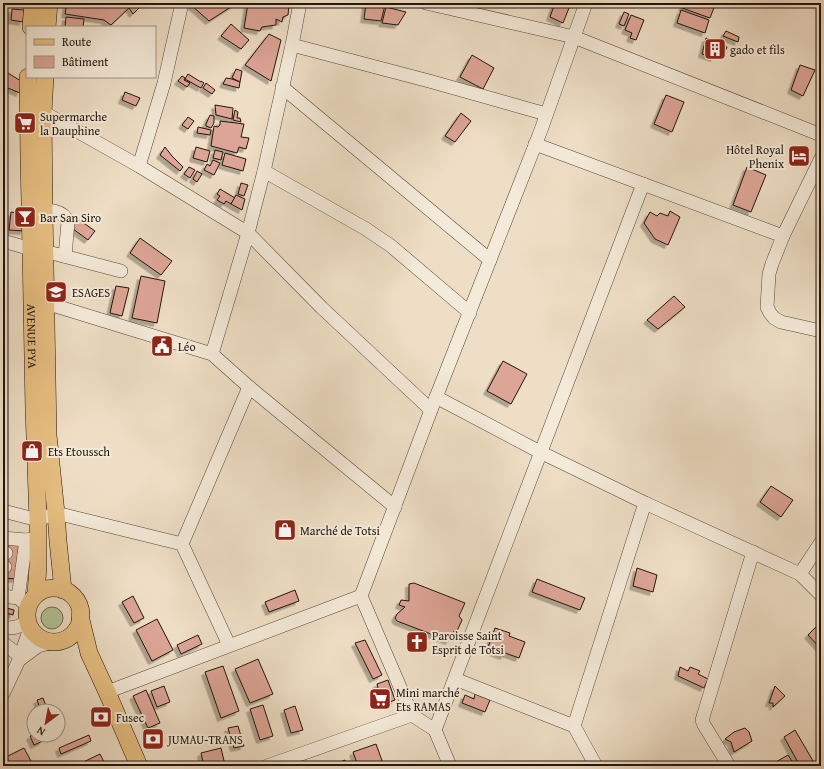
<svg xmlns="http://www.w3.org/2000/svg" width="824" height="769" font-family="'Gentium Book Plus',serif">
<defs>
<filter id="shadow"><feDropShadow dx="-3.5" dy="3.5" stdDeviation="0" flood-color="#0004"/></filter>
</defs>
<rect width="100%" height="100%" fill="#eedec5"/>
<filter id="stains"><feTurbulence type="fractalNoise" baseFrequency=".005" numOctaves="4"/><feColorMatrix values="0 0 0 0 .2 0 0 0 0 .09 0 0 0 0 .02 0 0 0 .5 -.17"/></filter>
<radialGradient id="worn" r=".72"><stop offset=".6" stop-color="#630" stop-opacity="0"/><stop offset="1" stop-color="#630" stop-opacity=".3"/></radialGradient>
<circle fill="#b4c298" stroke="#6a6b52" cx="52" cy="618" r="11"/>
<g fill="#dda596" stroke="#21140d" filter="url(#shadow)">
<path d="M67 3H89L103 6V3H144L133 14 129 8 111 25 104 20 65 14Z"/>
<path d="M191 3H237L209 21 191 5Z"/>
<path d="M248 3H264L276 5H289L288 15 283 17 282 22 276 19V25L262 27 260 31 244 28Z"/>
<path d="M366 3H376L385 5 381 21 364 19Z"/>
<path d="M555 3H571L563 23 550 17Z"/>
<path d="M684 3H708L715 5 710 18 682 8Z"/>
<path d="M386 7 406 12 398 25 382 23Z"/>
<path d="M12 9 24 10 23 22 11 20Z"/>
<path d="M681 10 709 20 705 33 677 23Z"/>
<path d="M624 12 629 14 624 26 619 24Z"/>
<path d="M631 15 644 20 636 40 630 38 632 33 625 30Z"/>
<path d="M66 17 84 19 83 27H65Z"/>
<path d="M231 24 249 40 241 49 221 36Z"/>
<path d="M726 31 739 37 738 42 723 36Z"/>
<path d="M269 34 281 40 271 81 245 65Z"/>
<path d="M706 38 727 47 724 54 716 50 714 58 702 54Z"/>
<path d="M472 55 494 68 483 89 460 77Z"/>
<path d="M800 65 815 70 803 96 791 90Z"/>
<path d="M236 69 242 71 240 82 232 78Z"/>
<path d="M3 70 21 81 20 93 3 86Z"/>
<path d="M188 74 201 82V81L204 83 201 88 185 79Z"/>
<path d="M182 76 185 78 184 80 190 83 187 87 178 81Z"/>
<path d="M226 78 232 79 240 82 239 88 223 84Z"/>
<path d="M206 83 215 90 212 94 203 88Z"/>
<path d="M125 92 140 98 136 106 122 100Z"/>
<path d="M666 95 684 102 672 132 654 124Z"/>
<path d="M215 105 233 108 232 119 216 115Z"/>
<path d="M235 110 238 112 237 118H240L241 122 233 120Z"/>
<path d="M461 113 471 121 455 142 445 136Z"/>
<path d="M210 115 214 116V123L211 128 206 126V124Z"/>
<path d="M188 117 194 121 188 129 182 125Z"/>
<path d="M220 121 244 124 241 137 249 138 246 149 239 147 237 153 211 146 214 126 218 127 220 125Z"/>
<path d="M198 127 211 130 210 135 197 133Z"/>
<path d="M165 147 172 156 183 167 180 171 160 155Z"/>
<path d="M196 147 210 151 207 162 193 158Z"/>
<path d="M215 150 223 152 221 160 213 158Z"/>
<path d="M225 153 246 159 243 171 222 165Z"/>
<path d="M213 160 220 163 214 175 204 170 207 164 210 166Z"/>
<path d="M189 167 195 170 190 178 184 174Z"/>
<path d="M747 167 766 175 751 212 733 205Z"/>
<path d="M197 171 202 174 197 182 193 179Z"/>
<path d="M241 183 248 185 244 196 238 194Z"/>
<path d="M220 189 235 198 231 204 226 201 224 204 217 200 220 196 217 194Z"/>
<path d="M236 195 245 199 242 210 231 204Z"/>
<path d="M670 211 680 217 668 245 655 239 644 223 650 212 657 216 660 213 668 216Z"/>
<path d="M11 212 24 214V231L9 230Z"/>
<path d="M75 217 95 231 88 240 69 226Z"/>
<path d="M140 238 172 261 161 275 130 253Z"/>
<path d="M141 276 165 281 157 323 132 318Z"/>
<path d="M116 286 129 288 122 316 110 313Z"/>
<path d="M674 296 685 307 658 329 647 320Z"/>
<path d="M503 361 527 374 511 404 487 391Z"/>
<path d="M771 486 793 500 781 517 760 502Z"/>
<path d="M7 540 19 541 16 579 4 578Z"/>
<path d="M637 568 657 575 653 592 633 586Z"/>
<path d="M537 579 585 598 580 610 532 592Z"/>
<path d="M414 583 465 603 459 616 462 620 457 631 453 632 449 641 397 621 395 618 397 614 405 607 399 605 401 600 409 601V584Z"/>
<path d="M295 590 299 601 269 612 265 602Z"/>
<path d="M133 596 144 618 134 623 122 602Z"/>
<path d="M3 607 14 610 13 615 3 612Z"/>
<path d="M157 619 173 650 152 661 136 630Z"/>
<path d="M818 625 821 628V649L808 635Z"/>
<path d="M495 628 510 633 509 636 525 642 519 658 505 653 504 656 487 650Z"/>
<path d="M198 635 202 644 181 654 177 645Z"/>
<path d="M365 640 382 675 373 679 355 643Z"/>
<path d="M258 659 273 694 250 703 235 669Z"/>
<path d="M223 666 239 711 221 718 205 672Z"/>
<path d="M680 667 688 671 690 667 700 671 698 674 708 679 704 688 678 676Z"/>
<path d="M388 680 395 700 382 705 377 684Z"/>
<path d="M164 686 170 702 157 707 151 691Z"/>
<path d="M775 686 785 696 773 707V703H769Z"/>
<path d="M146 690 160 723 148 728 133 696Z"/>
<path d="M475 694 490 700 485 712 462 703 465 695 474 699Z"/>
<path d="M43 698 48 711H41L37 700Z"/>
<path d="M263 705 273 736 260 740 250 709Z"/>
<path d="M295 706 303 730 291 733 284 710Z"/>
<path d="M238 726 244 746 234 748 228 728Z"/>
<path d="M745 728 749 732 752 741 734 752 731 742 725 739 734 732Z"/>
<path d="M795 730 816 766H800L784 737Z"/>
<path d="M34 735H41L43 741 34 745 30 736Z"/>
<path d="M89 735 91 741 61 754 59 748Z"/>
<path d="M376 744 384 766H358L353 752Z"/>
<path d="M24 748 33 765 31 766H10L6 757Z"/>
<path d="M221 748 225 765 219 766H204L201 753Z"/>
<path d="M100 754 106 766H75Z"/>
<path d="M788 755 795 766H769Z"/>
<path d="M345 760 347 766H331Z"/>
</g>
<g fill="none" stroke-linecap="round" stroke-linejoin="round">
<g stroke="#54463b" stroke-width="14">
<g id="minor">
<path d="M426 3 574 37 821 135"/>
<path d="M292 45 429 81 546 114"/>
<path d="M282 87 490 260"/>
<path d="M43 112 139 166 248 233 322 308 431 410"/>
<path d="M535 144 783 236"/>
<path d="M821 158 783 236 772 264 769 274 767 307 770 313 774 318 781 322 821 331"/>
<path d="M139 166 164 83 182 3"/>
<path d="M264 171 366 229 391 246 470 313"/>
<path d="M36 210C48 210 63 209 68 222L65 256"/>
<path d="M3 241 31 249 44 251 121 271"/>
<path d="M46 303 212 354 249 387 395 507"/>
<path d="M212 354 248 233 264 171 292 45 300 3"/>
<path d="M436 397 540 452 645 503 800 574 821 595"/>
<path d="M3 511 38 520 56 513 182 544 229 645"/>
<path d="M3 538 26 540 33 539"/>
<path d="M182 544 249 387"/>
<path d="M3 554 6 553"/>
<path d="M3 567H5"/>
<path d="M800 574 821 542"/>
<path d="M3 596 18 598 28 606"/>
<path d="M18 598 26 540"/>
<path d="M3 628C14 628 18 628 27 621"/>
<path d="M3 643 20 656"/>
<path d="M19 660 38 646 53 642"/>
<path d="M455 679 574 726 596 766"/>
<path d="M107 692 361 596"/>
<path d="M3 694 19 660 30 628"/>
<path d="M574 726 645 503"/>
<path d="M435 730 643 184"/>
<path d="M3 763 4 766"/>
<path d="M267 766 412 715"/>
<path d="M450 766 435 730 412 715 361 596 431 410 541 130 586 3"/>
<path d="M729 766 704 725 702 720 703 717 753 552"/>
</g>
</g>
<g stroke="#21140d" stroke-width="18">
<g id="major">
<path d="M31 27 33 3"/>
<path d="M47 27 49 3"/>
<path id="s1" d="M28 77 29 157 31 249 34 409 38 520V566L36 594"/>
<path d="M45 77 43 112 44 210 48 435 56 513 58 541 63 590"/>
<circle cx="54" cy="615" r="27"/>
<path d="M80 616 89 653 107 692 139 766"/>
</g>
</g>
<use href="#minor" stroke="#f4ead9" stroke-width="13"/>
<use href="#major" stroke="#e7bf82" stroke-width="17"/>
</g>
<defs>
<g id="building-square" transform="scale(1.15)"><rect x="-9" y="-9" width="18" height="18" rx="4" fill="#8f2418" stroke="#f4ead9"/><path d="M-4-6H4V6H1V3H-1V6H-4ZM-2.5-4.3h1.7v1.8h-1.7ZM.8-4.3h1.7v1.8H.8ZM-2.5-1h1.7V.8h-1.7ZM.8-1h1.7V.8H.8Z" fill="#fff"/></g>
<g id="supermarket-square" transform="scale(1.15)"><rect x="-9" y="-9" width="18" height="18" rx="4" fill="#8f2418" stroke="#f4ead9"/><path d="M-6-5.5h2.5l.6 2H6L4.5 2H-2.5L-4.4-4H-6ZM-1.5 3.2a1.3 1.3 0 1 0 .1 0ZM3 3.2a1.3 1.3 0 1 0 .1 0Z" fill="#fff"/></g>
<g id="hotel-square" transform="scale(1.15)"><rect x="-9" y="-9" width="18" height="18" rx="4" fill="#8f2418" stroke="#f4ead9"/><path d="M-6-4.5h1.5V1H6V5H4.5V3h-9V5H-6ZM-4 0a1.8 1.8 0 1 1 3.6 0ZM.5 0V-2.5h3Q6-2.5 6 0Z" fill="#fff"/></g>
<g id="bar-square" transform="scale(1.15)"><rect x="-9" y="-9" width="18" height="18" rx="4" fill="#8f2418" stroke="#f4ead9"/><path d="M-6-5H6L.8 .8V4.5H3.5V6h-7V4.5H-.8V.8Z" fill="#fff"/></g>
<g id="school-square" transform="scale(1.15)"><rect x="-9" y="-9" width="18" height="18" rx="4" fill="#8f2418" stroke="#f4ead9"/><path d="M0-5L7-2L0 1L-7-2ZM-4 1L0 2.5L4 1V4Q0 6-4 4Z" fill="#fff"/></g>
<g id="civic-square" transform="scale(1.15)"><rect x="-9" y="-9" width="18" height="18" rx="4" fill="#8f2418" stroke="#f4ead9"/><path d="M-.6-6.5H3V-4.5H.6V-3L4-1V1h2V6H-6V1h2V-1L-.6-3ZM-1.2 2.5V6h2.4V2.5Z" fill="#fff"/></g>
<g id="shop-square" transform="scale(1.15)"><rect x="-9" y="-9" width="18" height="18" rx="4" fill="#8f2418" stroke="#f4ead9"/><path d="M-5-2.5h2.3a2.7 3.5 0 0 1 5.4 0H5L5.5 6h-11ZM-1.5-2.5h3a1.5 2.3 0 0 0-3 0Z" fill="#fff"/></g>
<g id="church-square" transform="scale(1.15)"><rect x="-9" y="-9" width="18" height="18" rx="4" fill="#8f2418" stroke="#f4ead9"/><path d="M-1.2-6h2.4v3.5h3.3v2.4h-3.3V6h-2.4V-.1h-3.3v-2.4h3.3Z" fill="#fff"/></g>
<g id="bank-square" transform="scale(1.15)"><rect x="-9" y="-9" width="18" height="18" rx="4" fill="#8f2418" stroke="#f4ead9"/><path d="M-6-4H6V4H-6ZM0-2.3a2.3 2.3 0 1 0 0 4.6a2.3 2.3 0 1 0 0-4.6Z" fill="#fff"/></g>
</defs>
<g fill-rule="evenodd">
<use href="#building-square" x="715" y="49"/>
<use href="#supermarket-square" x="25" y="123"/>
<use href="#hotel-square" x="799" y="156"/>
<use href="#bar-square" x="25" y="217"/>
<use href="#school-square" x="56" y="292"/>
<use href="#civic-square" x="162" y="346"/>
<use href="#shop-square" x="32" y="451"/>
<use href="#shop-square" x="285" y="530"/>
<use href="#church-square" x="417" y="642"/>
<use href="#supermarket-square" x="380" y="699"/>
<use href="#bank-square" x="101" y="717"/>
<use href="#bank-square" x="153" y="739"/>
</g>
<g text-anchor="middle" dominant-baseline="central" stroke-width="4" stroke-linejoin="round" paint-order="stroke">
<g font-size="12" fill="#21140d" stroke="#f4ead9" text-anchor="start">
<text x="730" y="49">gado et fils</text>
<text x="40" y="116">Supermarche<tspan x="40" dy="14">la Dauphine</tspan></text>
<text x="784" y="149" text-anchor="end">Hôtel Royal<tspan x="784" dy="14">Phenix</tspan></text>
<text x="40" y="217">Bar San Siro</text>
<text x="72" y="292">ESAGES</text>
<text x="178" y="346">Léo</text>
<text x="48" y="451">Ets Etoussch</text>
<text x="300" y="530">Marché de Totsi</text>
<text x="432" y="635">Paroisse Saint<tspan x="432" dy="14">Esprit de Totsi</tspan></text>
<text x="396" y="692">Mini marché<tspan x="396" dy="14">Ets RAMAS</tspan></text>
<text x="116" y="717">Fusec</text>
<text x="168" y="739">JUMAU-TRANS</text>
</g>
<g font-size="12" fill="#21140d" stroke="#f4ead9">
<text stroke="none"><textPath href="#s1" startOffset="259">AVENUE PYA</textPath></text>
</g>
</g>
<rect width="824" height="769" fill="none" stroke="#eedec5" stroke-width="16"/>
<rect x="4" y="4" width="816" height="761" fill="none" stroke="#21140d" stroke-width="2"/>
<rect x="8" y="8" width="808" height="753" fill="none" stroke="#21140d"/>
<rect x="26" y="26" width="130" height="52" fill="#f4ead9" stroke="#a09487"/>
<rect x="34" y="39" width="20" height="6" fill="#e7bf82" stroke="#a09487"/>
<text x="62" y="46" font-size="12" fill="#21140d">Route</text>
<rect x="34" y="56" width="20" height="12" fill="#dda596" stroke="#a09487"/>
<text x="62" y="66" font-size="12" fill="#21140d">Bâtiment</text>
<g transform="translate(46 723) rotate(212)"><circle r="19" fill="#f4ead9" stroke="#a09487"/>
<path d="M0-3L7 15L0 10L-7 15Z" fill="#8f2418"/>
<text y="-6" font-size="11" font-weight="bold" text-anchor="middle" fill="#21140d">N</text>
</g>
<rect width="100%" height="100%" filter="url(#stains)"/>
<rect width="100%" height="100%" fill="url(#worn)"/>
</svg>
